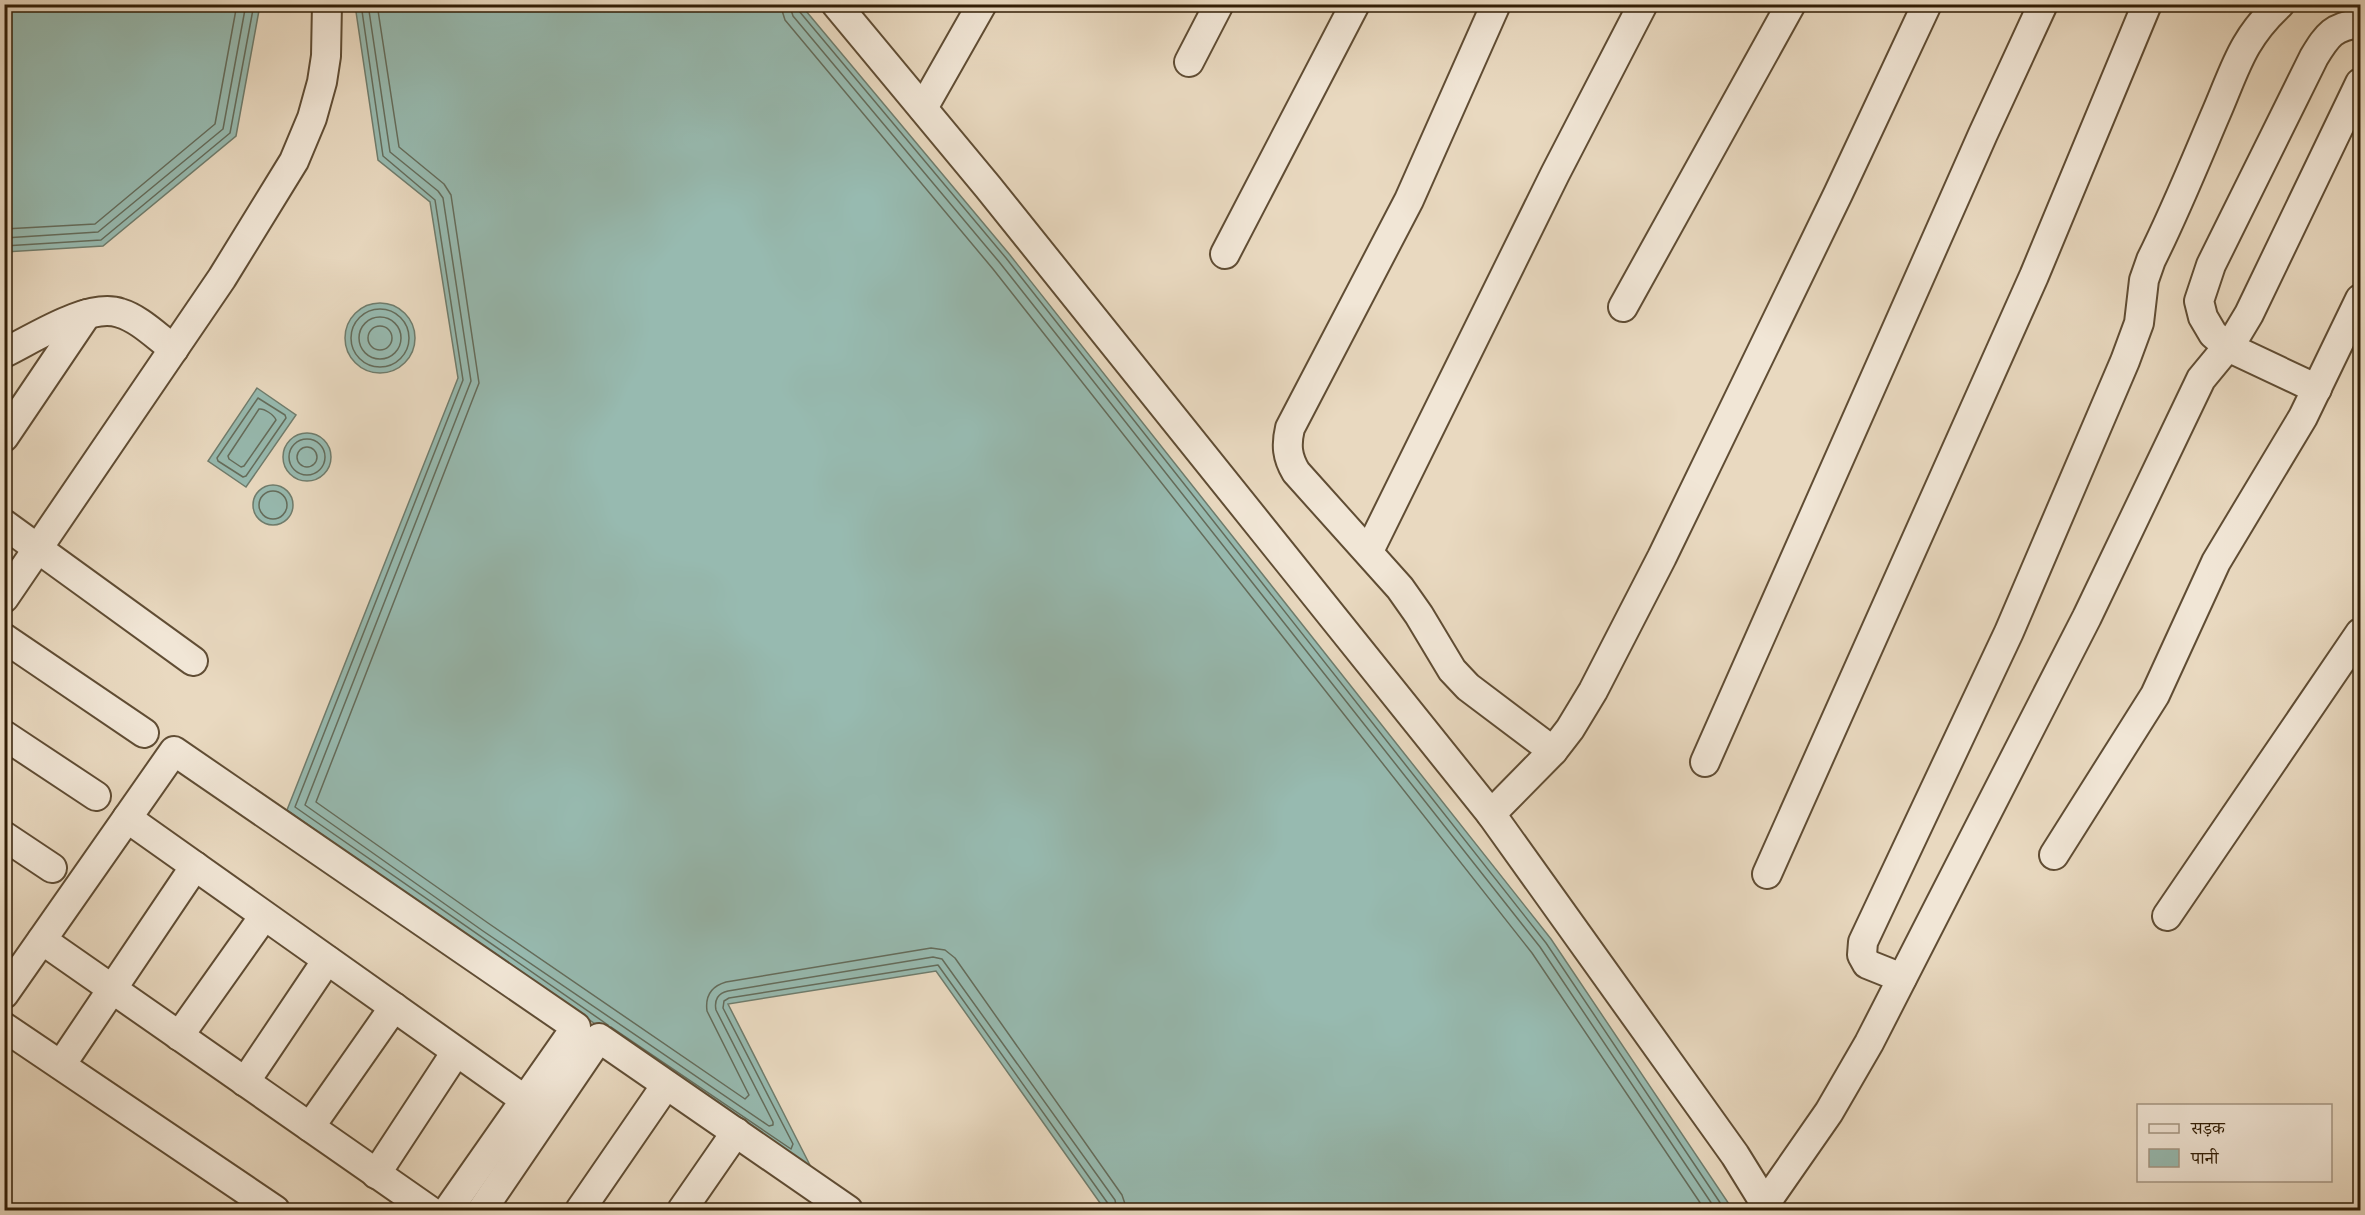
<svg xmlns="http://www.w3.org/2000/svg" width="2365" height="1215" font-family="'IM FELL French Canon','Noto Serif Devanagari',serif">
<rect width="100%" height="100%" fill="#e9d9c0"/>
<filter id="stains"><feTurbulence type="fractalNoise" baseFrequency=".00333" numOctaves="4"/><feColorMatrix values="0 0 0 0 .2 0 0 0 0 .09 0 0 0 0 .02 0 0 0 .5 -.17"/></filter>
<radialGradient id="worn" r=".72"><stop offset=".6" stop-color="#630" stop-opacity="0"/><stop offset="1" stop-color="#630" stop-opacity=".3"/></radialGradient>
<g fill="#97bab0" stroke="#6f7c6c" stroke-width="1.5">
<path d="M5 4 260 5 236 136 103 246 5 252Z"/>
<path d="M355 5H801L1010 255 1551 939 1733 1210H1105L936 971 728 1004 814 1173 475 942 287 810 458 378 430 202 378 160Z"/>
<circle cx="380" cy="338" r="35"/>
<path d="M257 388 296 415 246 487 208 461Z"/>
<circle cx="307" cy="457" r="24"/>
<circle cx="273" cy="505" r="20"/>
</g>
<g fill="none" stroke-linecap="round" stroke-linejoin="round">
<g stroke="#646c5b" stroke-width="1.5">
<path d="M361 4 383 156 435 200 463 380 295 807 608 1025"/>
<path d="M368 4 390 152 438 191 443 198 471 381 305 805 483 931 769 1126 773 1125V1122L716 1010C714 1000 718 993 728 991L933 957 942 959 1115 1200 1117 1210"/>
<path d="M377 4 399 147 444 184 451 195 479 383 316 802 488 923 745 1099 749 1095 707 1011C705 996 712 986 726 982L931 948 945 950 955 958 1122 1195 1127 1210"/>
<path d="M780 4 785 20 993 269 1532 953 1705 1210"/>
<path d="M789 4 793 16 1000 263 1540 947 1716 1210"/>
<path d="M797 4 799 11 1006 258 1546 943 1725 1210"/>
<path d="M4 229 95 224 215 124 237 4"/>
<path d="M4 238 98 232 223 129 246 4"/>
<path d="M4 246 101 240 230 133 254 4"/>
<circle cx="380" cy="338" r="29"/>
<circle cx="380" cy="338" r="21"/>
<circle cx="380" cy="338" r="12"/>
<path d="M258 398 285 415 286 418 246 476 243 477 218 461 217 458Z"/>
<path d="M259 409C264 408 274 415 276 420L244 466 241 467 229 459 228 456Z"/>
<circle cx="307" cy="457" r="18"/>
<circle cx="307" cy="457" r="10"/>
<circle cx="273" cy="505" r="14"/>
<path d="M611 1027 791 1149 793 1144 723 1008 724 1001 729 998 938 965 1109 1205 1110 1210"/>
</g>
<g stroke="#604d34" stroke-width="32">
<g id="minor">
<path d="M836 4 988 187 1491 814 1735 1155 1769 1210"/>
<path d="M1496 4 1409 200 1290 428C1286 445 1287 457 1296 472L1400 588 1419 615 1452 670 1468 687 1553 751"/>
<path d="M1189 62 1219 4"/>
<path d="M923 108 982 4"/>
<path d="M1225 254 1355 4"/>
<path d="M1623 307 1791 4"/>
<path d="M4 353C33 339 89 302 120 313 140 319 157 337 174 349"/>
<path d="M2317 389 2228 347 2213 334 2203 317 2199 301 2211 265 2314 57C2328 34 2333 27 2360 23"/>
<path d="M4 437 87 314"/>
<path d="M4 524 193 661"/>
<path d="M1369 551 1555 174 1643 4"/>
<path d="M4 598 222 278 294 161 312 118 322 82 326 56 327 4"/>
<path d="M4 638 144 733"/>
<path d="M4 735 96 796"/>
<path d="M1705 762 1983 134 2043 4"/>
<path d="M1491 814 1553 751 1570 729 1593 691 1662 557 1838 194 1927 4"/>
<path d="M127 818 525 1100"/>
<path d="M4 836 52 868"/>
<path d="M2054 855 2155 695 2216 562 2303 417 2360 299"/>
<path d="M1767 874 2034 276 2147 4"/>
<path d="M2167 916 2360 633"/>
<path d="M42 940 429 1210"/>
<path d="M1902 978 1867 964 1862 955 1863 942 2009 632 2125 361 2139 323 2144 280 2151 260C2174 214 2194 165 2214 118 2235 71 2240 41 2280 4"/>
<path d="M4 994 174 751 576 1027 448 1210"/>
<path d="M4 1027 275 1210"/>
<path d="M179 1036 264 916"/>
<path d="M61 1065 195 866"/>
<path d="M245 1082 327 960"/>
<path d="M310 1127 394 1007"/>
<path d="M376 1174 456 1052"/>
<path d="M1765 1204 1829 1112 1869 1043 2087 617 2201 379 2234 339 2249 314 2360 83"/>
<path d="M482 1210 599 1038 848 1210"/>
<path d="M580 1210 666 1085"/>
<path d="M682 1210 736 1132"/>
</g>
</g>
<use href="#minor" stroke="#f1e6d6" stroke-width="28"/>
</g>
<rect width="2365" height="1215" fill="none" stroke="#e9d9c0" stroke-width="24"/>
<rect x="6" y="6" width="2353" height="1203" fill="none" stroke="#321e06" stroke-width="3"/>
<rect x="12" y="12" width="2341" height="1191" fill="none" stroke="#321e06" stroke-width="1.5"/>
<rect x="2137" y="1104" width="195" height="78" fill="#f1e6d6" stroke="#a59683" stroke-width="1.5"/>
<rect x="2149" y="1124" width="30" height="9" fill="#f1e6d6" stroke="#a59683" stroke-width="1.5"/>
<text x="2191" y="1134" font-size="18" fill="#321e06">सड़क</text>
<rect x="2149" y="1149" width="30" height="18" fill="#97bab0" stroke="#a59683" stroke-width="1.5"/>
<text x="2191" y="1164" font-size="18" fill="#321e06">पानी</text>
<rect width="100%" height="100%" filter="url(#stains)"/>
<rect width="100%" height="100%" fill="url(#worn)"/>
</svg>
